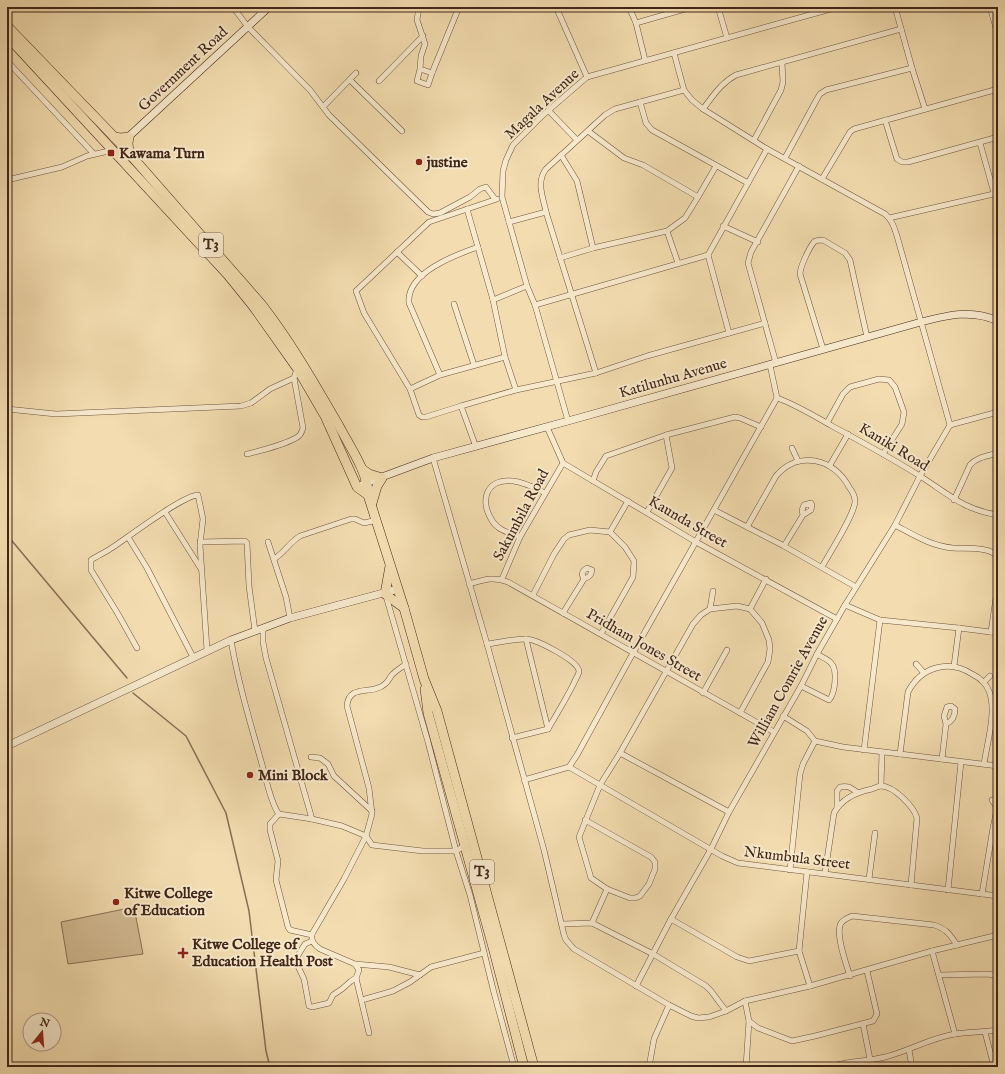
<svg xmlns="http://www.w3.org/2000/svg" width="1005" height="1074" font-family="'IM FELL English',serif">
<rect width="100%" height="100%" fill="#f3ddb0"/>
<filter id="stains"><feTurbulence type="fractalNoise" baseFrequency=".005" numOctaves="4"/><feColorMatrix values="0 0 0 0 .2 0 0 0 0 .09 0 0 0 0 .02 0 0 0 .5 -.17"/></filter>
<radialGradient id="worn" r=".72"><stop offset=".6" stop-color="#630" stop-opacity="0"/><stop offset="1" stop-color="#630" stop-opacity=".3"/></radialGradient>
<path fill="#d5be96" stroke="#8b7258" d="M134 907 143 954 68 964 61 922Z"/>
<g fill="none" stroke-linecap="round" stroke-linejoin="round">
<g stroke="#876f55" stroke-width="1.5">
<path d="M7 535 127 678"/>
<path d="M133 693 186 736 226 813 249 911 266 1051 270 1067"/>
</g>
<g stroke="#6e543f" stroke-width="6">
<g id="street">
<path d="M233 7 248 27 310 90 329 115 428 212 433 214 440 213 470 197 480 189 486 187 495 199"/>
<path d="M419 7 417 20 425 44 421 56 420 69 432 73 428 85 417 81 420 69"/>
<path d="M490 7H491"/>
<path d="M556 7 587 77"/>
<path d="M629 7 636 23 645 60"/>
<path d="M718 7 727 38"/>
<path d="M895 7 912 68"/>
<path d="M990 7 998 35"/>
<path d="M636 23 692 7"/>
<path d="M674 53 684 90 692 100 703 109 767 149 885 214C892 220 894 227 897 236L950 425"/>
<path d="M7 61 94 154"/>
<path d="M432 73 459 7"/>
<path d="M350 80 402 131"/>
<path d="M379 81 423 36"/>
<path d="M640 102 646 123 652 130 748 183"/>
<path d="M324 106 356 73"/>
<path d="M703 109C713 96 721 83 736 75L901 29"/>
<path d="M549 111 577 140"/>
<path d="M885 120 897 159 902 162H908L998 137"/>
<path d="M754 140 781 90 783 82 782 63"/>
<path d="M980 143 994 193"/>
<path d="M561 155 577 181 593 248"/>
<path d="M785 158 817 99 820 94 826 90 912 68 925 109"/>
<path d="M822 179 850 132 854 129 998 89"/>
<path d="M7 180 62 167 87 156 113 150"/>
<path d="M698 197 716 166"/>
<path d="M467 209 493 300 505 357 516 390"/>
<path d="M889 218 998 193"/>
<path d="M509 222 546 212"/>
<path d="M723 226 758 242"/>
<path d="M667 231 678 263"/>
<path d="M397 252 422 276"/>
<path d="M560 258 593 248 667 231 685 218 698 197 643 165 624 158 588 131"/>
<path d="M493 300 527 286"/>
<path d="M454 304 474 365"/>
<path d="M535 305 708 255"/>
<path d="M729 333 708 255 767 149"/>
<path d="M823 349 800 274C800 267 809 248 814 242 816 240 820 240 823 240L845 253 850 260 867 337"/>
<path d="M776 363 748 263 751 252 799 166"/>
<path d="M596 373 546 212C543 197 536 182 546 169L605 115 615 109 684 90"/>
<path d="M440 375 409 303C406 273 455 255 478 247"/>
<path d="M410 389 440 375 505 357"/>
<path d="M777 398C797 405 814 416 832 426 862 442 891 458 920 476 948 494 964 510 998 515"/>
<path d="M461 406 426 417H422L419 415 410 389 364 313 356 291 429 222 497 199"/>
<path d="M7 409 56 414 241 406 251 403 270 389 294 378 297 369"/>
<path d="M568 421 535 305 527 286 502 197 503 171 506 160 513 145 543 115 587 77 838 7"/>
<path d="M827 423 843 394 850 387 879 379 889 380 895 387 904 412 902 424 883 454"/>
<path d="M950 425 998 412"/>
<path d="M547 427 563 463 696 542 837 619"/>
<path d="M476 447 461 406 516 390 596 373 647 356 765 323"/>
<path d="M792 448 798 461"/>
<path d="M247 454C263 450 281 446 296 438 300 436 302 432 303 428L294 378"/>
<path d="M433 458 487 644 544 850 564 935 566 940 574 949 669 1005 691 1016 698 1018 709 1017 726 1011 745 1001 810 986 932 951 998 935"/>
<path d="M830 465 848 434"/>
<path d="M593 481 596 472 606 456 666 435 735 417 740 418 761 427"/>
<path d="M954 500 970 465C977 457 988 456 998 453"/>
<path d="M714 510 784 546 856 587"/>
<path d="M165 512 201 569"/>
<path d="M647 512 672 468 666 435"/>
<path d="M895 525C914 535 931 546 953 548 966 549 990 546 998 557"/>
<path d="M747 527 776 476C798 450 834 458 849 487 852 491 855 496 855 501 855 514 829 554 822 567"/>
<path d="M610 532 628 501"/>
<path d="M128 537 147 568 193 657"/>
<path d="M520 537C511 533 499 531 493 522 479 502 485 478 513 481 524 482 535 488 545 493"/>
<path d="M200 542 245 541 247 543 249 586 255 631"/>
<path d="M268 542 286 597 290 618"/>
<path d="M784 546 803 515 802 510 804 505 811 503 812 505 811 510 803 515"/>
<path d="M274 559C284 553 290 542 300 536L351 519H355L364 523 377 520"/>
<path d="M502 579 520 537 563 463"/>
<path d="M469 584C484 580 493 576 508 582L774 732"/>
<path d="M533 595 554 554 564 539 569 535 590 530 610 532 625 547 634 561 633 577 601 634"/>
<path d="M386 596 428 742 456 851 470 895 493 989 514 1067"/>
<path d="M845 605 880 620 959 628 998 633"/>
<path d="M710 609 713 591"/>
<path d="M750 609 766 579"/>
<path d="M563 613 584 579C589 577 591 576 592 570L587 568C582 571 581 574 584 579"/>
<path d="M263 628V642L266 658 312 819"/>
<path d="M991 632 998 584"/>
<path d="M526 639 548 729"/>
<path d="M231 640C238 683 251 725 263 768 266 780 272 806 279 814L312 819 342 826 366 836 372 845 423 851H456L466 845"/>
<path d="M487 644C498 643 517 638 527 639 537 640 580 661 579 672 578 676 575 680 574 683 566 699 557 714 548 729L512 738"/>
<path d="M137 648 118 614 91 570V560C97 556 104 553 110 549 126 539 183 495 198 495L203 519 200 545 207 650"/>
<path d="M916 664 924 673"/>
<path d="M954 666 959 628"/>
<path d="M984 682 990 676"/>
<path d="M801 686 829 700C835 694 838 670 831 663 828 659 821 657 817 654"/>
<path d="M703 693 727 650"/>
<path d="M783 716 807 731 815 741 843 747 998 766"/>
<path d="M864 750 880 620"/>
<path d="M620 753 729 812"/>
<path d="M900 754 908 692C921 667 948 659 972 674 980 678 986 683 989 691 997 711 987 743 984 764"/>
<path d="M311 757 320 758 328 764 334 776 372 811"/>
<path d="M942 759 946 724 944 716 947 707 951 706 955 709C955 716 953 721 946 724"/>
<path d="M569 767 722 856 738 863 998 896"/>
<path d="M524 780 569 767 577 755 633 653 777 398 770 365"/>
<path d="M881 786 882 752"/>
<path d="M992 800 998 809"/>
<path d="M837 808V791L840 787C848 785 851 788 857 792"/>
<path d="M279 814 270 824V830L278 861 276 880 288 927 290 930 312 935"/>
<path d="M585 820 651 857 655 862V869L649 884 640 896 635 898H630L607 889 591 878 579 837 600 785 620 753 693 624 701 615 710 609 737 606 750 609 762 623 769 640 770 649 768 662 740 713"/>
<path d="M790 870 800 774 803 764 815 741"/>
<path d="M807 872 799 951 810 986"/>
<path d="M825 873 834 813C842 798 857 792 872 789 875 788 878 786 881 786 894 786 914 807 917 818L911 885"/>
<path d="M869 879 875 833"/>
<path d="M948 890 961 762"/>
<path d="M982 894 993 828 997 809"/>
<path d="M671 919 737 957 749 961 799 951"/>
<path d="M592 923 607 889"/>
<path d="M563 924 592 923 596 925 653 954 706 986 711 991 726 1011"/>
<path d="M312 941 305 944 295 960 304 979 309 1006 312 1007 329 1003 333 995 342 989 351 981 356 978"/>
<path d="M932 951 955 1034"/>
<path d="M355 964 389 967 420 975"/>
<path d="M940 975 985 974 998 975"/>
<path d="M850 976C846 964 835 933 841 923 844 919 848 918 852 916L934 925C947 929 950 935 957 945"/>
<path d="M636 986 671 919 711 849 729 812 801 686 817 654 845 605 895 525 920 476 950 425"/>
<path d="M362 1000 393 991 410 982 431 967 484 953"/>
<path d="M745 1001 749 1021 746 1067"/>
<path d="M749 1021 758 1028 792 1041 815 1036 873 1021 877 1014 867 971"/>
<path d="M863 1024 870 1059"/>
<path d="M985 1032 994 1067"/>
<path d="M369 1033 356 978 359 970 355 964 320 949C314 945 311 941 312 934L344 879 366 836 372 814 369 788 347 706C349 683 372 696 385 684 388 682 389 679 391 676 395 671 401 668 406 664"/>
<path d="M909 1050 912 1067"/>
<path d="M649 1067 654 1039 669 1005"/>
<path d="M830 1067C847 1060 867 1062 885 1057 909 1051 930 1038 955 1034 969 1032 984 1032 998 1030"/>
</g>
</g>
<g stroke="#412619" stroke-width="8">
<g id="secondary">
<path d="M125 140 269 7"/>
<path d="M363 484 433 458 568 421 921 322C948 315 972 309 998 321"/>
<path d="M7 746 231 640 290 618 398 589"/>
</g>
</g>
<g stroke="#412619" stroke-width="10">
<g id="highway">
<path d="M7 26 121 144 262 305C292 344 314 383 339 426 349 445 369 474 368 495L404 608 424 679 437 711 534 1067"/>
<path d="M7 36 228 275 253 306 297 368 325 416 357 487 368 495"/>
<path d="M114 137 121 138 129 137 128 143 129 153"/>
<path d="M362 469 369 474 382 478 377 486 372 503"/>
<path d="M390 566 385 594 404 608"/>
<path d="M425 689 428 713 494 951 524 1067"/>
</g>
</g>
<use href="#street" stroke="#f7e9cc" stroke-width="5"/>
<use href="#secondary" stroke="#f7e9cc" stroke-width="7"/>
<use href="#highway" stroke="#f3ddb0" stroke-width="9"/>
</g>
<g fill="#8f2418" stroke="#f7e9cc" stroke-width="1.5">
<rect x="107" y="149" width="8" height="8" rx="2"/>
<circle cx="419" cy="162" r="4"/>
<circle cx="250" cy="775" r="4"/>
<circle cx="116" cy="902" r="4"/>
<path d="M181 947h4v4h4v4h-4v4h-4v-4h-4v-4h4z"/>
</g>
<g text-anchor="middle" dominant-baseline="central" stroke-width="4" stroke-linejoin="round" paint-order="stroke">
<g fill="#f7e9cc" stroke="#78604f" stroke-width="1">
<rect x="199" y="233" width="24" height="24" rx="3"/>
<rect x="470" y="860" width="24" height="24" rx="3"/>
</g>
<g font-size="14" font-weight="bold" fill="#412619">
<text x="211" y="245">T3</text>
<text x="482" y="872">T3</text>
</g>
<g font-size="15" fill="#412619" stroke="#f7e9cc">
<text transform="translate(183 69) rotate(-43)">Government Road</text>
<text transform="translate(542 104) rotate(-43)">Magala Avenue</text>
<text transform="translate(673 378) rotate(-16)">Katilunhu Avenue</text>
<text transform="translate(894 447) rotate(31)">Kaniki Road</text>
<text transform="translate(521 515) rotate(-62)">Sakumbila Road</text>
<text transform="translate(688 522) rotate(30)">Kaunda Street</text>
<text transform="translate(644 645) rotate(30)">Pridham Jones Street</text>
<text transform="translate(788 682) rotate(-61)">William Comrie Avenue</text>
<text transform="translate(797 858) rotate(7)">Nkumbula Street</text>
</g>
<g font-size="15" font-weight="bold" fill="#412619" stroke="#f7e9cc" text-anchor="start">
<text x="119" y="153">Kawama Turn</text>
<text x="427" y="162">justine</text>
<text x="258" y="775">Mini Block</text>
<text x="124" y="893">Kitwe College<tspan x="124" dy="17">of Education</tspan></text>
<text x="192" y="944">Kitwe College of<tspan x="192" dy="17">Education Health Post</tspan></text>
</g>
</g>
<rect width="1005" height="1074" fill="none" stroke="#f3ddb0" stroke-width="24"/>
<rect x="8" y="8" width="989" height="1058" fill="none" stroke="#412619" stroke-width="2"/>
<rect x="12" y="12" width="981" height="1050" fill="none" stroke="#412619"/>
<g transform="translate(42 1032) rotate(17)"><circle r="19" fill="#f7e9cc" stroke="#ae9b84"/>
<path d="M0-3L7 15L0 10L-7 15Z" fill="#8f2418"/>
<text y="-6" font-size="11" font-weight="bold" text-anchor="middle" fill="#412619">N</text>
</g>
<rect width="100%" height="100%" filter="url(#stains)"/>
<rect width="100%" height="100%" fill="url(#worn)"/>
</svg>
